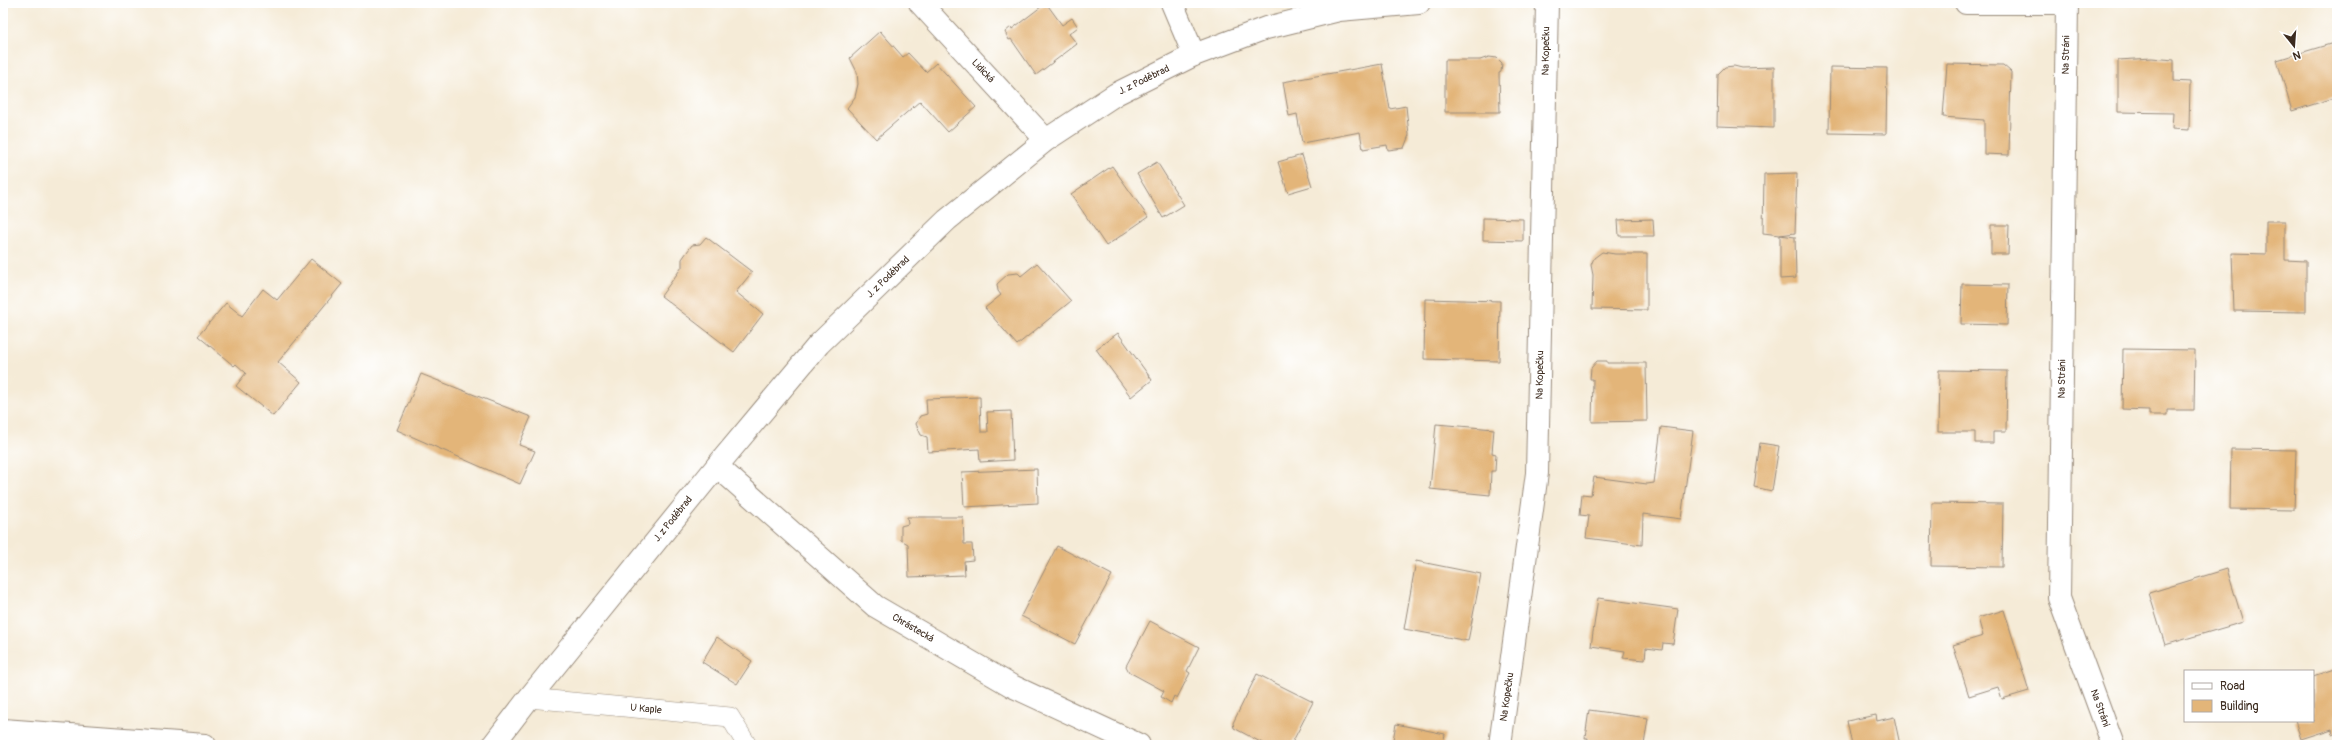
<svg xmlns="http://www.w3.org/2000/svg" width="2340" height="748" font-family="Pangolin,sans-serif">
<rect width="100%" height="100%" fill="#fff"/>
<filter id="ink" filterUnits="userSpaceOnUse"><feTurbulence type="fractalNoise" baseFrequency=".025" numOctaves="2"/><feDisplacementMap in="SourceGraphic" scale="8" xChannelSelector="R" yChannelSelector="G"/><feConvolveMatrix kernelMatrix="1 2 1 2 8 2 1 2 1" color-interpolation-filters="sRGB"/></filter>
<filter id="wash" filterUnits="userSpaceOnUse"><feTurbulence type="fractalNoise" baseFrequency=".012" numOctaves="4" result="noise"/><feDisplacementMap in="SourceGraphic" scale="16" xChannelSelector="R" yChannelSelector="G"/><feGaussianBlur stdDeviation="0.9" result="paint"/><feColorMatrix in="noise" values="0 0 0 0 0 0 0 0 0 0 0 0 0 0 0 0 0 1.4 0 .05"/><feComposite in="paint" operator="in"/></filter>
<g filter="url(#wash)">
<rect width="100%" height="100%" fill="#f5ebd7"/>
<g id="blocks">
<g fill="#e3b579">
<path d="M1046 3 1062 25 1072 18 1078 27 1069 34 1077 44 1036 75 1011 39 1009 40 1005 32 1011 27 1012 29Z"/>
<path d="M880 31 903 57 908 53 926 72 936 63 976 107 948 132 920 101 876 139 847 108 855 97 858 84 857 72 850 58Z"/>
<path d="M2337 42V97L2292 111 2277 60Z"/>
<path d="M1489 57 1497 58 1502 63 1501 72 1499 73 1500 112H1445V60H1480Z"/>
<path d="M2152 58 2174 60V81L2190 82 2189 130 2172 129 2173 113 2118 112V60Z"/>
<path d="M1382 64 1390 109 1406 106 1409 135 1404 148 1388 150 1387 145 1363 149 1360 132 1302 143 1297 114 1289 116 1283 82Z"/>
<path d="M1947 64 2003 65 2011 72 2009 155 1984 154V120L1943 117Z"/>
<path d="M1734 66 1742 68 1774 67V128L1717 126 1718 74 1725 67Z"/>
<path d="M1830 67 1887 68 1886 134 1829 133Z"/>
<path d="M1302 155 1312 186 1288 193 1278 162Z"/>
<path d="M1157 162 1184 205 1163 218 1137 174Z"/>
<path d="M1112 166 1148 217 1106 246 1071 194Z"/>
<path d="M1797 173 1795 233 1780 235 1795 237 1796 278 1780 279V235L1763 233 1764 174Z"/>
<path d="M1483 218 1523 219V241L1483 240Z"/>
<path d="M1653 219 1654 236H1619L1618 220Z"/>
<path d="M2266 221H2285V260L2306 261V312L2234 311 2232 253 2266 254Z"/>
<path d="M1991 225H2009L2008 254H1991Z"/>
<path d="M706 237 752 272 736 292 763 314 734 352 661 296 682 267V259L692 245 700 244Z"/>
<path d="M1602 252 1615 254H1647V310L1592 309 1593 275 1591 265 1594 258Z"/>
<path d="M311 259 342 284 278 362 301 382 273 416 236 386 246 373 236 364 234 366 198 336 226 303 242 316 263 289 277 300Z"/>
<path d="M1037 263 1071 301 1017 345 985 308 1001 295 998 291 997 284 1008 274 1018 273 1021 276Z"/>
<path d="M1962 284 2008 285 2007 325 1961 324Z"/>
<path d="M1425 299 1500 301 1499 361 1424 359Z"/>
<path d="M1118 333 1152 380 1131 397 1096 349Z"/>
<path d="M2123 349 2195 350 2194 410H2167V415H2149V410L2122 409Z"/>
<path d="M1597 361H1607V363H1646L1647 421 1592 422 1593 379H1590L1591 368Z"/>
<path d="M1939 370 2007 371 2006 432H1993V443H1975V432H1938Z"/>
<path d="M421 374 531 417 519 445 535 451 520 484 397 430Z"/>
<path d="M980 397 981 432H988L987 412 1011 411 1013 460 980 462 979 449 928 452 927 437 921 435 916 424 920 416 927 414 926 399Z"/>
<path d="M1436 424 1494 429 1492 453 1496 454 1495 471H1491L1490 495 1430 489Z"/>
<path d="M1661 427 1693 431 1681 519 1643 514 1642 545 1586 538 1589 516 1580 515 1582 494 1591 495 1594 477 1647 484 1654 483Z"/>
<path d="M1760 443 1779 446 1772 491 1754 487Z"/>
<path d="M2231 449 2296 450 2294 510 2230 509Z"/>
<path d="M1037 469 1038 503 964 507 962 472Z"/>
<path d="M1932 503 2003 504 2002 567 1931 566Z"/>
<path d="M907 517H963L964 544H972L973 560 964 561 965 575 909 577 908 544 901 540V526L908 524Z"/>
<path d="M1057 546 1112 575 1075 644 1021 616Z"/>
<path d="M1416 561 1481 574 1468 641 1404 629Z"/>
<path d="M2227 569 2243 622 2165 645 2149 593Z"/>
<path d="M1598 598 1678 609 1673 644 1663 643 1662 650 1646 648 1645 660 1623 658 1625 651 1591 646Z"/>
<path d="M2004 610 2029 691 2002 699 1998 687 1969 696 1953 645 1983 636 1978 618Z"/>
<path d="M1150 621 1199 647 1187 671 1190 673 1177 698 1174 696 1171 703 1161 697 1164 691 1129 672 1126 666Z"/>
<path d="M717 637 752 661 737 684 702 662Z"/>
<path d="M2337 668V732L2333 734 2332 729 2301 739 2295 721H2313V676Z"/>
<path d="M1257 674 1313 702 1291 745H1266L1234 728 1233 723Z"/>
<path d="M1589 710 1648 718 1644 745H1587L1588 738H1585Z"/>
<path d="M1876 715 1877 721 1894 717 1900 745H1852L1847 721Z"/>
<path d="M1396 724 1445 734 1443 745H1392Z"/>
</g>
</g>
</g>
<g filter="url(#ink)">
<use href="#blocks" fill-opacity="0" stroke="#988a7a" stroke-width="1"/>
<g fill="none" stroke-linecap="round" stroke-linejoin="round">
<g stroke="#988a7a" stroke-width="20">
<path id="service" d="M529 698 730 717 747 745"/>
</g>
<g stroke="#988a7a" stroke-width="24">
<g id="minor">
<path d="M920 3 1046 140"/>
<path d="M1172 3 1194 55"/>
<path d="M1966 3H2068"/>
<path d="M2067 3 2059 598 2113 745"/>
<path d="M717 466 875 606 1012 686 1139 745"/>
<path d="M3 730 205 745"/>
<path d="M493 745 529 698 717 466 819 344 947 220 1046 140 1116 94 1194 55 1266 28 1339 10 1419 3"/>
<path d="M1500 745 1537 473 1547 3"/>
</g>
</g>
<use href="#service" stroke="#fff" stroke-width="19"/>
<use href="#minor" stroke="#fff" stroke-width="22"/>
</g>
</g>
<g text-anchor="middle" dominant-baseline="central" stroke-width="3" stroke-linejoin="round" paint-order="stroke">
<g font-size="10" fill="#3b2a1e" stroke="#fff">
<text transform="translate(1546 51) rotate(-89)">Na Kopečku</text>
<text transform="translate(2066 55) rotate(-89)">Na Stráni</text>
<text transform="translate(983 71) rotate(47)">Lidická</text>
<text transform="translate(1144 80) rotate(-26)">J. z Poděbrad</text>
<text transform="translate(888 277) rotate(-44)">J. z Poděbrad</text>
<text transform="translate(1540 375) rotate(-89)">Na Kopečku</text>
<text transform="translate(2062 379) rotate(-89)">Na Stráni</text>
<text transform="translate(673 519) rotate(-51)">J. z Poděbrad</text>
<text transform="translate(913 628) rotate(30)">Chrástecká</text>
<text transform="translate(1507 697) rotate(-82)">Na Kopečku</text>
<text transform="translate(2100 708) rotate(70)">Na Stráni</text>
<text transform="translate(646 709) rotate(5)">U Kaple</text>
</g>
</g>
<rect width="2340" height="748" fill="none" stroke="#fff" stroke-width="16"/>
<rect x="2184" y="670" width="130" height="52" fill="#ffffff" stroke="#b1aaa5"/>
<rect x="2192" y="683" width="20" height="6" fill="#ffffff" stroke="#b1aaa5"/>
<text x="2220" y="690" font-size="12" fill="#3b2a1e">Road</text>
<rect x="2192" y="700" width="20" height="12" fill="#e3b579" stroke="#b1aaa5"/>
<text x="2220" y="710" font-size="12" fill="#3b2a1e">Building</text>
<g transform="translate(2294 46) rotate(163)" stroke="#ffffff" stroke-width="3" paint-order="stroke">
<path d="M0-3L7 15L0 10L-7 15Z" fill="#3b2a1e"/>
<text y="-6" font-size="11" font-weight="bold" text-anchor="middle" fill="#3b2a1e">N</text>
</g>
</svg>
